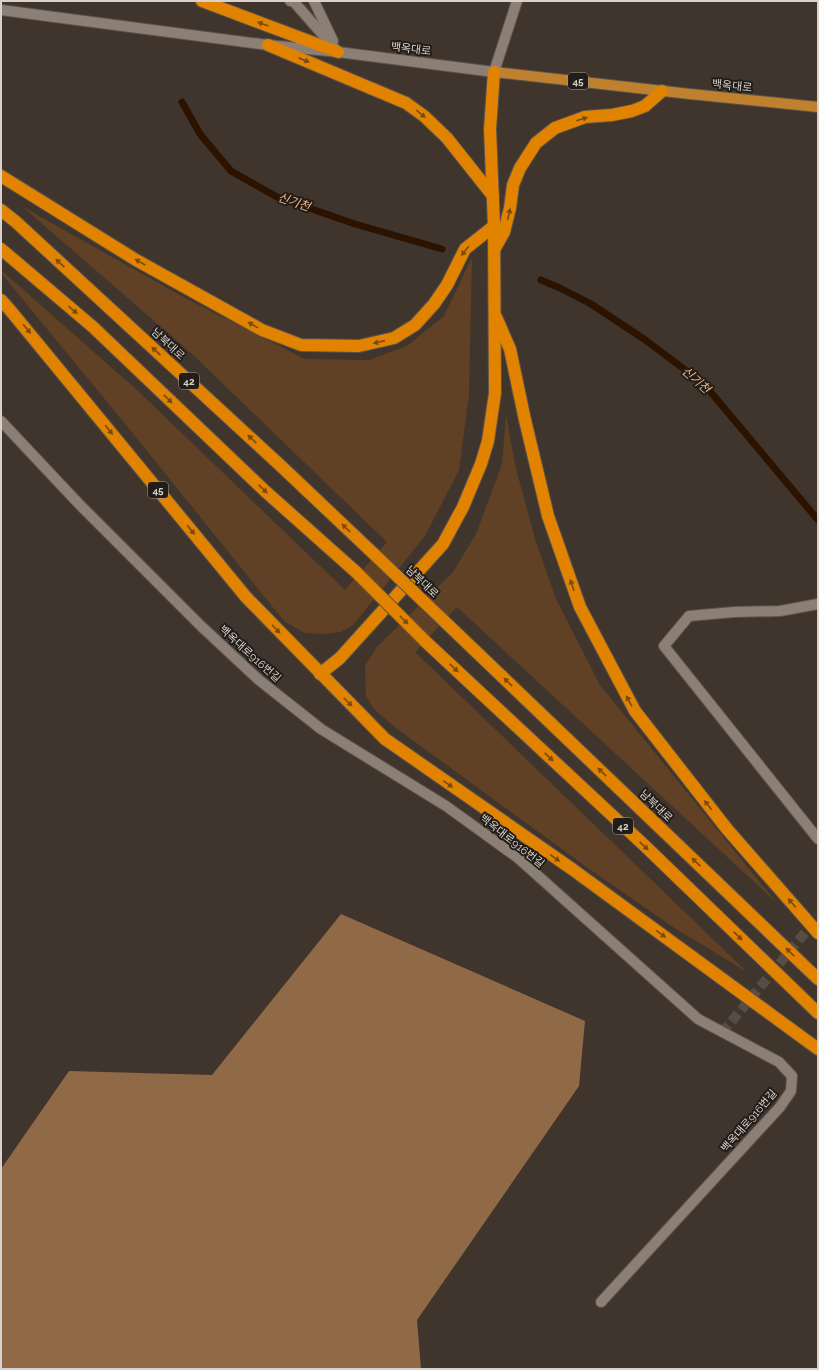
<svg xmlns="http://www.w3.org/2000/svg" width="819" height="1370" font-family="Raleway,'Noto Sans KR',sans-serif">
<rect width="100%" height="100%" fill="#40352c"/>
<g fill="#604125">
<path d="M23 207 187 299 305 359 369 360 407 346 444 316 472 257 469 394 459 470 425 536 353 625 341 632 323 634 305 633 284 621 131 431 1 273V270L138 391 345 590 387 542 191 353Z"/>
<path d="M506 415 516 469 536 542 556 599 600 685 776 902 457 607 415 652 747 972 676 929 588 868 396 728 374 709 366 696 365 666 377 647 453 572 476 534 502 464Z"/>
</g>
<path fill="#906946" d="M341 914 585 1021 579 1086 417 1320 421 1369H1V1169L69 1071 212 1075Z"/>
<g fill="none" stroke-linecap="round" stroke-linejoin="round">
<g stroke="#2c1300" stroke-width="7">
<path d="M182 102 200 134 231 171 277 197 355 224 442 249"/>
<path d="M541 280 560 288 591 304 644 339 704 384 818 520"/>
</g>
<path stroke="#574d44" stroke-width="10" stroke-dasharray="10 5" stroke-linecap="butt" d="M722 1033 818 917"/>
<g stroke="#5c534b" stroke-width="12">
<g id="minor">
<path d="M290 1 294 2 338 52"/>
<path d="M314 1 333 41"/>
<path d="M1 10 268 45 338 52 494 72 517 1"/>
<path d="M1 421 79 504 201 626 259 680 321 729 446 806 518 858 698 1019 779 1062 792 1076 791 1091 780 1107 601 1302"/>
<path d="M818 604 780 611 734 612 689 616 664 646 818 839"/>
</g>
</g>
<g stroke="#5c534b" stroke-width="12">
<path id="major" d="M494 72 690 94 818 107"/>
</g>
<g stroke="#5c534b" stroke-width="14">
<g id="highway">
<path d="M202 1 338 52"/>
<path d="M268 45 406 103 424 116 447 138 493 196"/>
<path d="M1 176 136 260 262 330 301 345 359 346 394 338 415 325 434 304 447 285 465 249 494 226"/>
<path d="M1 210 16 222 282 467 375 555"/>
<path d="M495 248 504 232 510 208 513 185 520 168 536 143 555 128 585 117 612 115 632 111 645 106 662 91"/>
<path d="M1 249 93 327 265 491 356 572"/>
<path d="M1 300 10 310 246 597 385 739 572 869 818 1049"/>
<path d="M496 317 510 349 525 420 548 516 580 607 635 711 727 829 818 933"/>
<path d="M444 621 818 979"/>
<path d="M426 642 645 846 818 1013"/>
<path d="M320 674 340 658 443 544 463 507 481 464 488 441 495 393 494 226 490 129 494 72"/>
</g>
</g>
<use href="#minor" stroke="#8c7f75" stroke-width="10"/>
<use href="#major" stroke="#c0812f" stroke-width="10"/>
<use href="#highway" stroke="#e28300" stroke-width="12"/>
<g stroke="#5c534b" stroke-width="14" stroke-linecap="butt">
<g id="highway-bridge">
<path d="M375 555 444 621"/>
<path d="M356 572 426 642"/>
</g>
</g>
<use href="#highway-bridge" stroke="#e28300" stroke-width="12"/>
</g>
<defs><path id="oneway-solid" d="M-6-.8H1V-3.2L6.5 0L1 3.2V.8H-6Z"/></defs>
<g fill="#784b0e">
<use href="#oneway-solid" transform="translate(263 24) rotate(-160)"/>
<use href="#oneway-solid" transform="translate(304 60) rotate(23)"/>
<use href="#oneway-solid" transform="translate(421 114) rotate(39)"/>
<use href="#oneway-solid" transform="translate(582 119) rotate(-16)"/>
<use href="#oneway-solid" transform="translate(509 214) rotate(-77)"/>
<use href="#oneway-solid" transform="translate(465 251) rotate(128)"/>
<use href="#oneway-solid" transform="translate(140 262) rotate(-150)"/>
<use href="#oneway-solid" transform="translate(60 263) rotate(-137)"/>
<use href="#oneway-solid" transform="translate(73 310) rotate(40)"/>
<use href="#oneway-solid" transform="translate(253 325) rotate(-151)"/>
<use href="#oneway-solid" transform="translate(27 329) rotate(51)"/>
<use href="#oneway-solid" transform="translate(379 342) rotate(167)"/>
<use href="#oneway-solid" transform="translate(156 351) rotate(-137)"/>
<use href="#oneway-solid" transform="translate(168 399) rotate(44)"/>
<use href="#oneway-solid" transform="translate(109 430) rotate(51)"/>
<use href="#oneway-solid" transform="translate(252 439) rotate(-137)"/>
<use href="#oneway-solid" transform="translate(263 489) rotate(43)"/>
<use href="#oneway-solid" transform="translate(346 528) rotate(-136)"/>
<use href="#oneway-solid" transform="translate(191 530) rotate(51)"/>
<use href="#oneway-solid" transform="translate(572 585) rotate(-109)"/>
<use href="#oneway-solid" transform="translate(404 620) rotate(45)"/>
<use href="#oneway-solid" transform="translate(276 629) rotate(46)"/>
<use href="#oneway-solid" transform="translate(454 668) rotate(43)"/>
<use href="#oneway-solid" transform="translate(508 682) rotate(-136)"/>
<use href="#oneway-solid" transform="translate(629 701) rotate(-118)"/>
<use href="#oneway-solid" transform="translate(348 702) rotate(45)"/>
<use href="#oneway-solid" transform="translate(549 757) rotate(43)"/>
<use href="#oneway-solid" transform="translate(602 772) rotate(-136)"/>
<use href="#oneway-solid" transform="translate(448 784) rotate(35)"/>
<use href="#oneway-solid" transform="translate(708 805) rotate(-128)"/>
<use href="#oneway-solid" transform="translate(644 846) rotate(43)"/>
<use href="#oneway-solid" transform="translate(555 858) rotate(35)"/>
<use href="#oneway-solid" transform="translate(696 862) rotate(-136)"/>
<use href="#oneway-solid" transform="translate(792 903) rotate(-131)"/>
<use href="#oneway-solid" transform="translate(661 934) rotate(36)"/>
<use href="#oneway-solid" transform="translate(738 936) rotate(44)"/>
<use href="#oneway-solid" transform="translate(790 952) rotate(-136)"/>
</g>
<g text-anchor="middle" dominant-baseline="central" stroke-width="4" stroke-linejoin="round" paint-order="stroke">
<g fill="#221d19" stroke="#a29c96" stroke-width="1">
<rect x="568" y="73" width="20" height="16" rx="3"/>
<rect x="179" y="373" width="20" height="16" rx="3"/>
<rect x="148" y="482" width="20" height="16" rx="3"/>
<rect x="613" y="818" width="20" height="16" rx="3"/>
</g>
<g font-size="10" font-weight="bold" fill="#d9d2cc">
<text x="578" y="81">45</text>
<text x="189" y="381">42</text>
<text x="158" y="490">45</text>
<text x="623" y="826">42</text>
</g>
<g font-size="11" fill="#d9d2cc" stroke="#221d19">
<text transform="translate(411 49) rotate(7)">백옥대로</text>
<text transform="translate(732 86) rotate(6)">백옥대로</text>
<text transform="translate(168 344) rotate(43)">남북대로</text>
<text transform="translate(422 582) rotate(44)">남북대로</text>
<text transform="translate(250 654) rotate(42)">백옥대로916번길</text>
<text transform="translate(656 806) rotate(44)">남북대로</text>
<text transform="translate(512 841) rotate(38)">백옥대로916번길</text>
<text transform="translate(749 1121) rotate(-49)">백옥대로916번길</text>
</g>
<g font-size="12" font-style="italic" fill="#f5b881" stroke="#221d19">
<text transform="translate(294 202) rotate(19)">신기천</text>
<text transform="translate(696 380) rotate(41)">신기천</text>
</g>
</g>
<rect width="819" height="1370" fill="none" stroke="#d9d2cc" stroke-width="4"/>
</svg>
